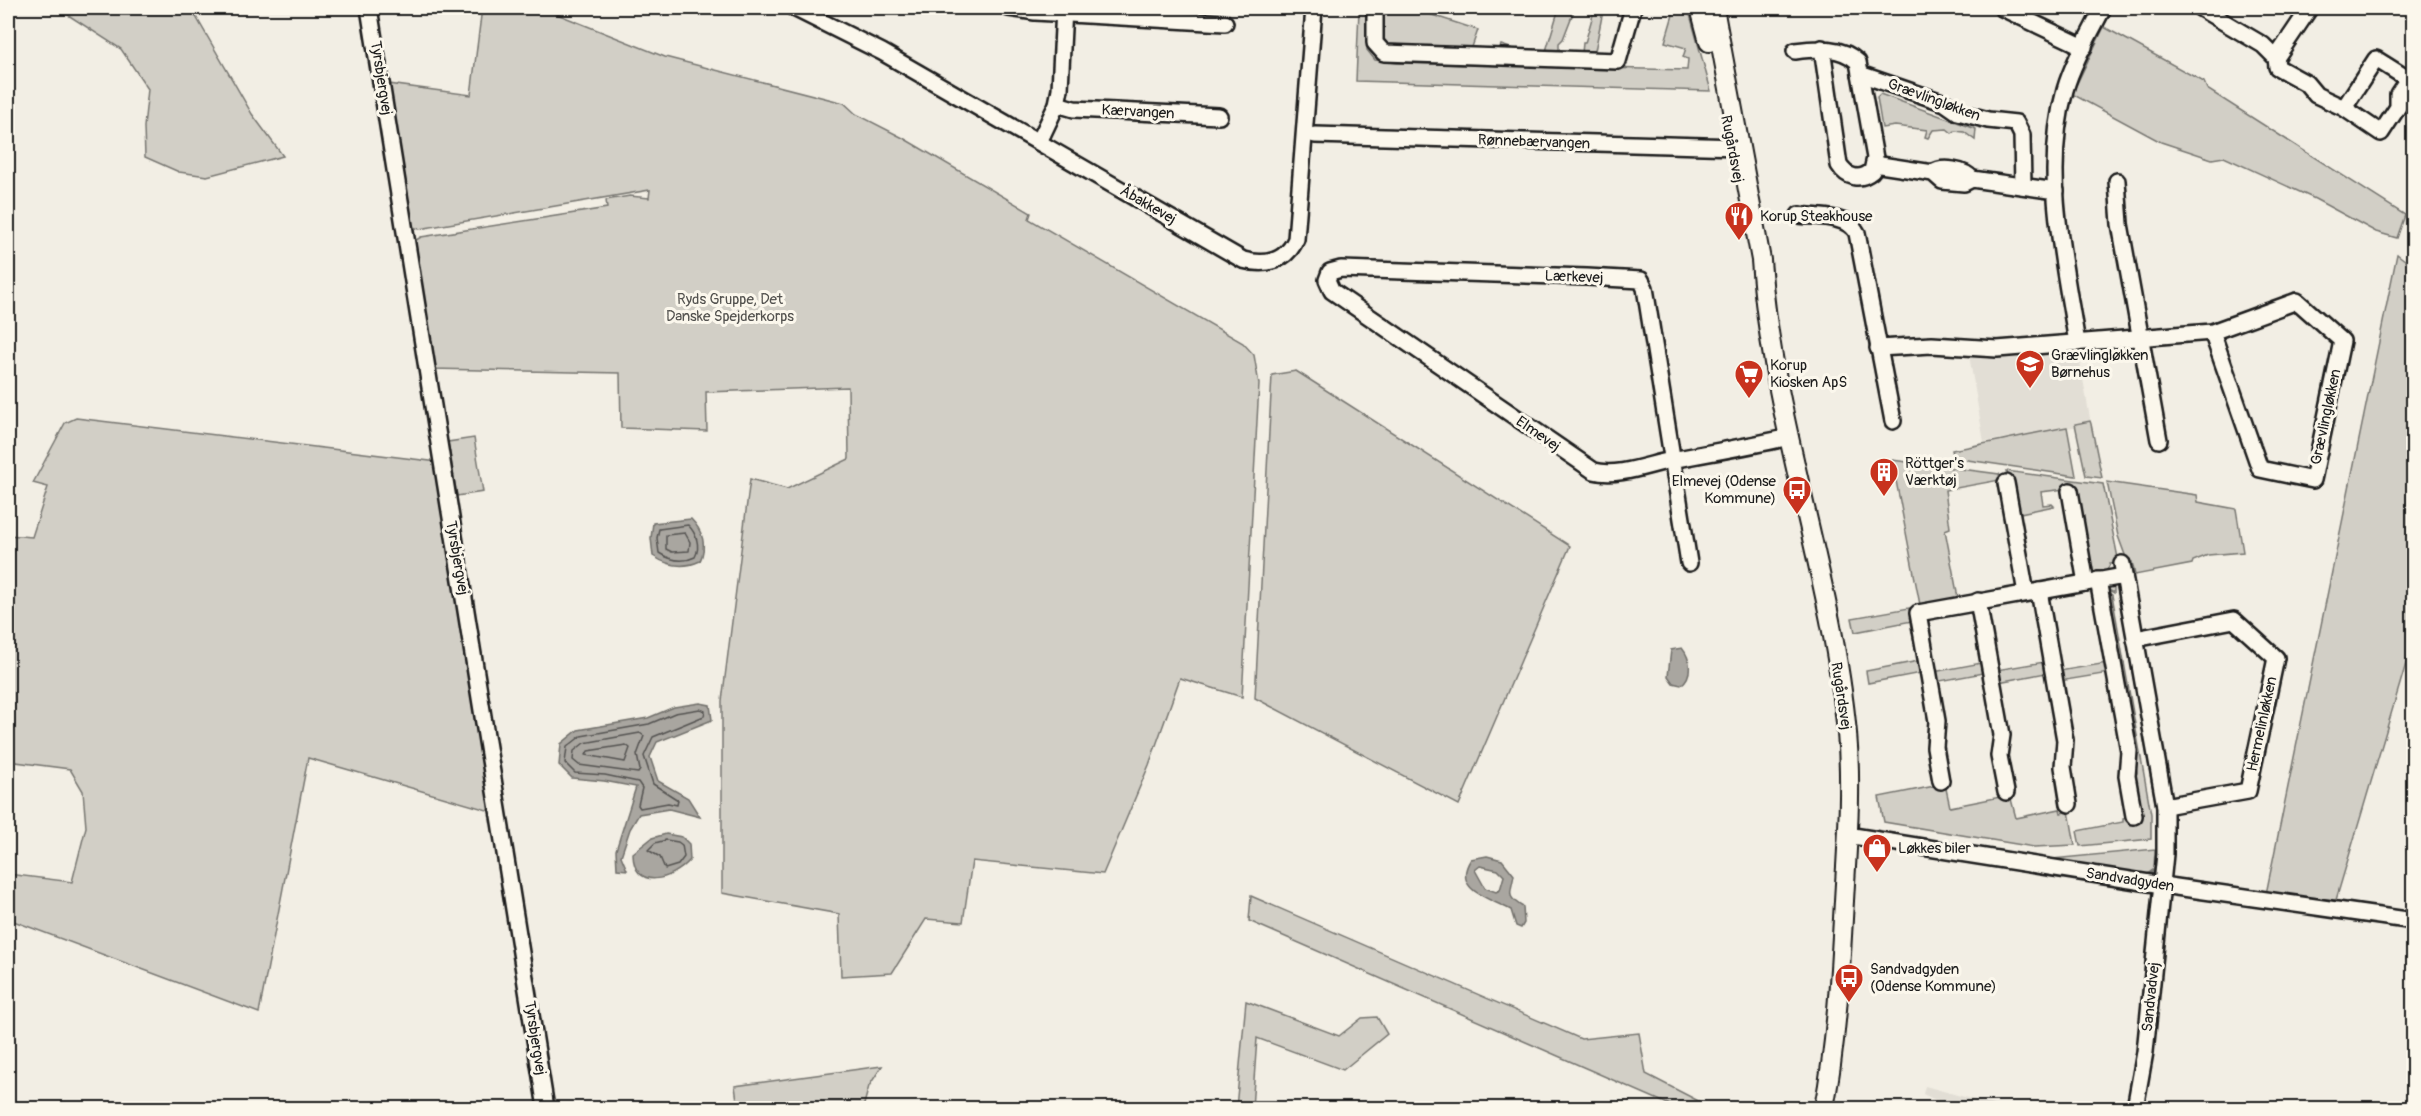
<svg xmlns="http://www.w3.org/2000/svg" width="2421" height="1116" font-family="Pangolin,sans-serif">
<rect width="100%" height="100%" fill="#f2eee4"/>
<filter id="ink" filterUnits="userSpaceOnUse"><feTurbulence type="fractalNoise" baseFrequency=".0167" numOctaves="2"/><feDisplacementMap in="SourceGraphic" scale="12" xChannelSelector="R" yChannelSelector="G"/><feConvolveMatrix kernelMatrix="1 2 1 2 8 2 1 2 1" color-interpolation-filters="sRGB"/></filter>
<g filter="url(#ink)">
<g fill="#e2ded5">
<path d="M2078 351 2091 424 1984 442 1969 355 2009 356Z"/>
<path d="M1925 1086 2004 1108H1940V1102L1923 1094Z"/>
</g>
<g fill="#d2cfc6" stroke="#777671" stroke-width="1.5">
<path d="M44 8H191L252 114 283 156 207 176 179 172 145 157 144 127 148 89 121 49 62 11Z"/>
<path d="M482 8H542L665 57 844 103 856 114 903 138 1031 213 1029 219 1243 343 1254 355 1259 384 1242 697 1180 678 1149 765 1103 874 972 861 963 922 926 919 892 973 841 976 839 914 722 893V701L750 479 787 489 849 459 848 387 706 392 707 431 621 428 620 373 432 369 413 242 421 237 607 208 606 200 630 196 649 198 650 190 419 229 410 226 388 84 471 95Z"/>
<path d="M1559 8H1575L1563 39 1559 43V53H1566V55L1492 54 1490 51H1498L1501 45 1526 53 1546 51Z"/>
<path d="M1584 8 1603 11 1594 56 1582 53 1583 43H1585L1594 11Z"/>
<path d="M1675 8 1689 11 1711 91 1356 81 1359 10 1368 13 1367 50 1375 60 1397 63 1687 70 1688 59 1683 57 1686 48 1665 42Z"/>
<path d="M1385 9 1420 11 1478 30 1471 50H1392L1379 37 1381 14Z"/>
<path d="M2104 27 2204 82 2207 89 2405 215 2397 238 2376 232 2315 199 2224 157 2212 159 2161 142 2072 94Z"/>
<path d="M1880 94 1976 129 1975 140 1964 132 1955 131 1952 133 1947 129 1933 130 1928 138 1925 137 1927 130 1895 126 1882 128 1877 97Z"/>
<path d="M2397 254 2414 267 2413 640 2336 900 2266 894Z"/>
<path d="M1296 371 1570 546 1459 805 1255 698 1272 375Z"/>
<path d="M76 418 438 462 494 812 308 758 259 1013 8 919V874L72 882 86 827 83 791 70 769 8 761V535L32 537 48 487 33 483 65 423Z"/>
<path d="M2090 421 2091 424 2102 478 2086 476 2075 424Z"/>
<path d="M2067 427 2076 476 1954 458 1952 450C1991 443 2028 434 2067 427Z"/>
<path d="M474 438 483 492 457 496 448 442Z"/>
<path d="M1892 460 1999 474 2000 480 1945 490 1950 528 1945 530 1958 598 1920 605Z"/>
<path d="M2006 471 2103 484 2119 563 2110 564 2106 572 2089 575 2073 488 2041 492 2043 505 2052 504 2054 506 2015 514Z"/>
<path d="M2107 482 2197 495 2198 502 2236 509 2243 552 2208 555 2193 561 2192 564 2135 575 2132 562 2128 563 2118 536Z"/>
<path d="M2114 585V593L2109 590 2108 593 2112 595 2151 814V839L2080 846 2077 831 2123 822V819L2138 817 2133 776 2137 773 2104 587Z"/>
<path d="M2117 585 2120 588 2159 804 2160 849 2156 871 2147 878 2042 860 2155 849 2154 869 2146 875 2154 871 2156 867V807Z"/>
<path d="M1909 608 1912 621 1855 632 1852 618Z"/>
<path d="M1919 661 1921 673 1868 683 1866 671Z"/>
<path d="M2044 662 2046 673 1998 682 1996 670Z"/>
<path d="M1981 663 1983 673 1935 682 1933 672Z"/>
<path d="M2107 663 2109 673 2060 681 2059 671Z"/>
<path d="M1945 784 1950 807 2010 795 2016 818 2060 809 2061 813 2069 811 2075 845 2034 847 1884 822 1879 797Z"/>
<path d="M1251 896 1581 1039 1639 1033 1646 1074 1712 1108H1677L1249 921Z"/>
<path d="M1246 1001 1339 1036 1362 1018 1377 1017 1387 1034 1343 1070 1257 1038 1252 1108H1236Z"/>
<path d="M882 1066 869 1086 863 1108H738L735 1086Z"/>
</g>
<g fill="#a9a6a0" stroke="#716f6b" stroke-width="1.5" fill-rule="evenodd">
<path d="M691 519C703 531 707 546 700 561 683 569 668 566 653 556L651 538 653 523Z"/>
<path d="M1682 648C1691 659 1693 676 1681 685L1673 683 1668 676 1671 650Z"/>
<path d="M700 703 710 705 712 720 657 742 650 757 658 781 688 798 700 817 669 809 639 814 630 829 621 856 627 870 617 869 616 850 636 787 604 781 572 778 559 765 561 744 578 730 648 718 674 707Z"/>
<path d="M666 834 682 837 689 844 690 860C673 880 633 892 633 853L652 838Z"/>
<path d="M1487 856 1502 860 1514 875C1511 893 1505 896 1523 907L1524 923 1521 928 1516 926 1511 910C1489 898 1451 890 1471 859ZM1480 866 1498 870 1504 876 1500 890 1496 892 1485 888 1475 870Z"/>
</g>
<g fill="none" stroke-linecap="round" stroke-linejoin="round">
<g stroke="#545351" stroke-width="1.5">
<path d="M688 525C696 533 701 546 695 557 683 563 670 560 659 553L657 538 659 529Z"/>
<path d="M685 533 690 542 689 551 672 552 666 549V535Z"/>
<path d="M700 709 705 711 704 716 653 737 644 756 653 784 678 800 677 805 668 803 640 808 638 805 642 788 638 782 605 775 575 773 565 763 567 747 581 736 649 724 675 713Z"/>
<path d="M640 733 644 736 637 755 640 770 638 773 579 765 573 760 574 751 584 743Z"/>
<path d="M626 745 630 748 625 762 586 755 588 751Z"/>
<path d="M666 840 678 842 682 845 684 857 678 865 665 869 660 857 648 850 655 843Z"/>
</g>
<g stroke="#1c1c1c" stroke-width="20">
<g id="minor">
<path d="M369 8 546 1108"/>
<path d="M794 8 882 52 1243 260C1265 266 1286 262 1296 239L1314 8"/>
<path d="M1009 8 1035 12 1225 23"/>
<path d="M1375 8V43L1384 53 1618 61 1633 8"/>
<path d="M2002 8 2084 47"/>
<path d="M2200 8 2263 45 2276 58 2277 67 2306 83 2316 95 2344 108 2381 133 2398 107V94L2408 79 2376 59 2344 108"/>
<path d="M1795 51C1816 48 1842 46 1858 62L1875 158 1872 171C1860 181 1847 178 1839 165L1822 48"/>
<path d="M2276 58 2309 9"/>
<path d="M1860 74 1945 103 1958 112 1988 120 2016 123 2022 135 2023 186"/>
<path d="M1057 104 1074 109 1219 116"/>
<path d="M1315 135 1739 147"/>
<path d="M1039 142 1057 104 1060 89 1064 8"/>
<path d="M1874 164 1933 173 1942 181 1964 183 1972 179 2056 191"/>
<path d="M1933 173C1942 166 1965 170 1972 179"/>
<path d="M2117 181 2120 224 2159 440"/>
<path d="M1799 215C1816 217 1848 215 1857 233L1893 421"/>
<path d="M2077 343C2064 261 2042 173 2065 90 2073 62 2090 34 2103 8"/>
<path d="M1878 348 1932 345 1997 349 2212 332 2297 301 2342 341 2313 480 2260 469 2212 332"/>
<path d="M2006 483 2026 593"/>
<path d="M2070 491 2086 583"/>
<path d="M1689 563 1645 288 1641 280 1587 277 1341 269 1330 272 1327 280 1332 291 1594 471C1616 477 1645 466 1667 461 1708 453 1749 446 1790 437"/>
<path d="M2122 564 2165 806V854L2145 1052 2135 1108"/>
<path d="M2098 580 2129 751 2127 776 2134 816"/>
<path d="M2039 591 2065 740 2063 767 2069 804"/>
<path d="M1978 601 2002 735 1999 756 2006 792"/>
<path d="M2135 639 2234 620 2276 658 2248 791 2165 806"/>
<path d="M1941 781 1935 747 1937 721 1918 613 2124 576"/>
<path d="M1847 835 2162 885 2414 921"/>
</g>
</g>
<g stroke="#1c1c1c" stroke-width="22">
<g id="major">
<path d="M1700 8 1709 42"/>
<path d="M1714 8 1761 260C1772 420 1832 574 1847 733 1852 789 1847 846 1844 901 1840 971 1837 1040 1824 1108"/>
</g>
</g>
<use href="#minor" stroke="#fbf7ec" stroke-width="15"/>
<use href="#major" stroke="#fbf7ec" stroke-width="18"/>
</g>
</g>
<defs>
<g id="restaurant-pin" transform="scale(1.5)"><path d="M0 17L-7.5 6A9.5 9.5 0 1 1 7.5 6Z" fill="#c8321e" stroke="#fbf7ec"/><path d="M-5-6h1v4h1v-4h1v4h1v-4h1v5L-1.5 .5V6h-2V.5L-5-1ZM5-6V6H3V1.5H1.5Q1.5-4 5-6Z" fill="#fff"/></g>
<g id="school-pin" transform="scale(1.5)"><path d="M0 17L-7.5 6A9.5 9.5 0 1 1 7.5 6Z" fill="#c8321e" stroke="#fbf7ec"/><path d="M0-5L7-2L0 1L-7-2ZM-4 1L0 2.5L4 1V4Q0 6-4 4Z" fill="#fff"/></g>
<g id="supermarket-pin" transform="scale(1.5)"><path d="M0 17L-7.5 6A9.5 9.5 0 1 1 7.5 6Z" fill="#c8321e" stroke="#fbf7ec"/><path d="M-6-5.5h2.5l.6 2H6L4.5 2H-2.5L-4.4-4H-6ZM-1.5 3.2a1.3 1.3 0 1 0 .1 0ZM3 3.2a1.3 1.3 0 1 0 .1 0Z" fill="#fff"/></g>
<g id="building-pin" transform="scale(1.5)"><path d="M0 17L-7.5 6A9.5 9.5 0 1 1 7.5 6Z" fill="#c8321e" stroke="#fbf7ec"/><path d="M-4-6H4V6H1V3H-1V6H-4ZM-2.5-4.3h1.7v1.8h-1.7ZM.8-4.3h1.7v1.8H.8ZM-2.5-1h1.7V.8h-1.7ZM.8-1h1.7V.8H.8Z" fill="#fff"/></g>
<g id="bus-pin" transform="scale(1.5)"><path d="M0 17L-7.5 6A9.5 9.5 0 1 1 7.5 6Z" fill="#c8321e" stroke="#fbf7ec"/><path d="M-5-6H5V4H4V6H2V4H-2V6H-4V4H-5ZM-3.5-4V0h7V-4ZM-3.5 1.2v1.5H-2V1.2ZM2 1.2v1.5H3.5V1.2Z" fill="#fff"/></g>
<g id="shop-pin" transform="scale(1.5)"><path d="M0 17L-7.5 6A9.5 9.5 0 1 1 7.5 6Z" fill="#c8321e" stroke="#fbf7ec"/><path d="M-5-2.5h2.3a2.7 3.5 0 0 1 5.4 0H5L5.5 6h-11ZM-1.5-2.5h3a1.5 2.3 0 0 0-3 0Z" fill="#fff"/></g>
</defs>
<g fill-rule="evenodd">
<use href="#restaurant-pin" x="1739" y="216"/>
<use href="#school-pin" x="2030" y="364"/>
<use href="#supermarket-pin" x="1749" y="374"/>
<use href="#building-pin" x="1884" y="472"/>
<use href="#bus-pin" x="1797" y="490"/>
<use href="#shop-pin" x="1877" y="848"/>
<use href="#bus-pin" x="1849" y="978"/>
</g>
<g text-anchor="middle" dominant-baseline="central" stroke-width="6" stroke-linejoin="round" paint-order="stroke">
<g font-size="15" fill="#1c1c1c" stroke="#fbf7ec">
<text transform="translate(381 78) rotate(81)">Tyrsbjergvej</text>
<text transform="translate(1934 100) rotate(20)">Grævlingløkken</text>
<text transform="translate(1138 112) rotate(3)">Kærvangen</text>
<text transform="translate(1534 142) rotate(2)">Rønnebærvangen</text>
<text transform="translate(1732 149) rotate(79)">Rugårdsvej</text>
<text transform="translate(1148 205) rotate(30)">Åbakkevej</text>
<text transform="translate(1574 277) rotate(2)">Lærkevej</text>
<text transform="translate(2326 417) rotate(-78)">Grævlingløkken</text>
<text transform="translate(1538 434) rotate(35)">Elmevej</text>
<text transform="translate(457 558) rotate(80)">Tyrsbjergvej</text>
<text transform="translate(1841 696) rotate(81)">Rugårdsvej</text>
<text transform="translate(2262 724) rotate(-78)">Hermelinløkken</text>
<text transform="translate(2130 880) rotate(9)">Sandvadgyden</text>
<text transform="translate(2151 997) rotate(-84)">Sandvadvej</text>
<text transform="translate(535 1038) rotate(81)">Tyrsbjergvej</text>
</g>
<g font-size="15" fill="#1c1c1c" stroke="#fbf7ec" text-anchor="start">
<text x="1760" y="216">Korup Steakhouse</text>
<text x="2051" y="355">Grævlingløkken<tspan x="2051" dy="17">Børnehus</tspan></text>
<text x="1770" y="365">Korup<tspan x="1770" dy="17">Kiosken ApS</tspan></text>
<text x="1905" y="463">Röttger's<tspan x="1905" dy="17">Værktøj</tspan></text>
<text x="1776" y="481" text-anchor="end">Elmevej (Odense<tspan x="1776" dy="17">Kommune)</tspan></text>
<text x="1898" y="848">Løkkes biler</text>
<text x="1870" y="969">Sandvadgyden<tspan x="1870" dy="17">(Odense Kommune)</tspan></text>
</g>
<g font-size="15" fill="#53524f" stroke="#fbf7ec">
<text x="730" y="299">Ryds Gruppe, Det<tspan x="730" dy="17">Danske Spejderkorps</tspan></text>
</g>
</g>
<rect width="2421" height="1116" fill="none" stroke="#fbf7ec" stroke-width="30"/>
<rect x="15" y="15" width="2391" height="1086" fill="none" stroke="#1c1c1c" stroke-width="2" filter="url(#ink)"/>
</svg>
